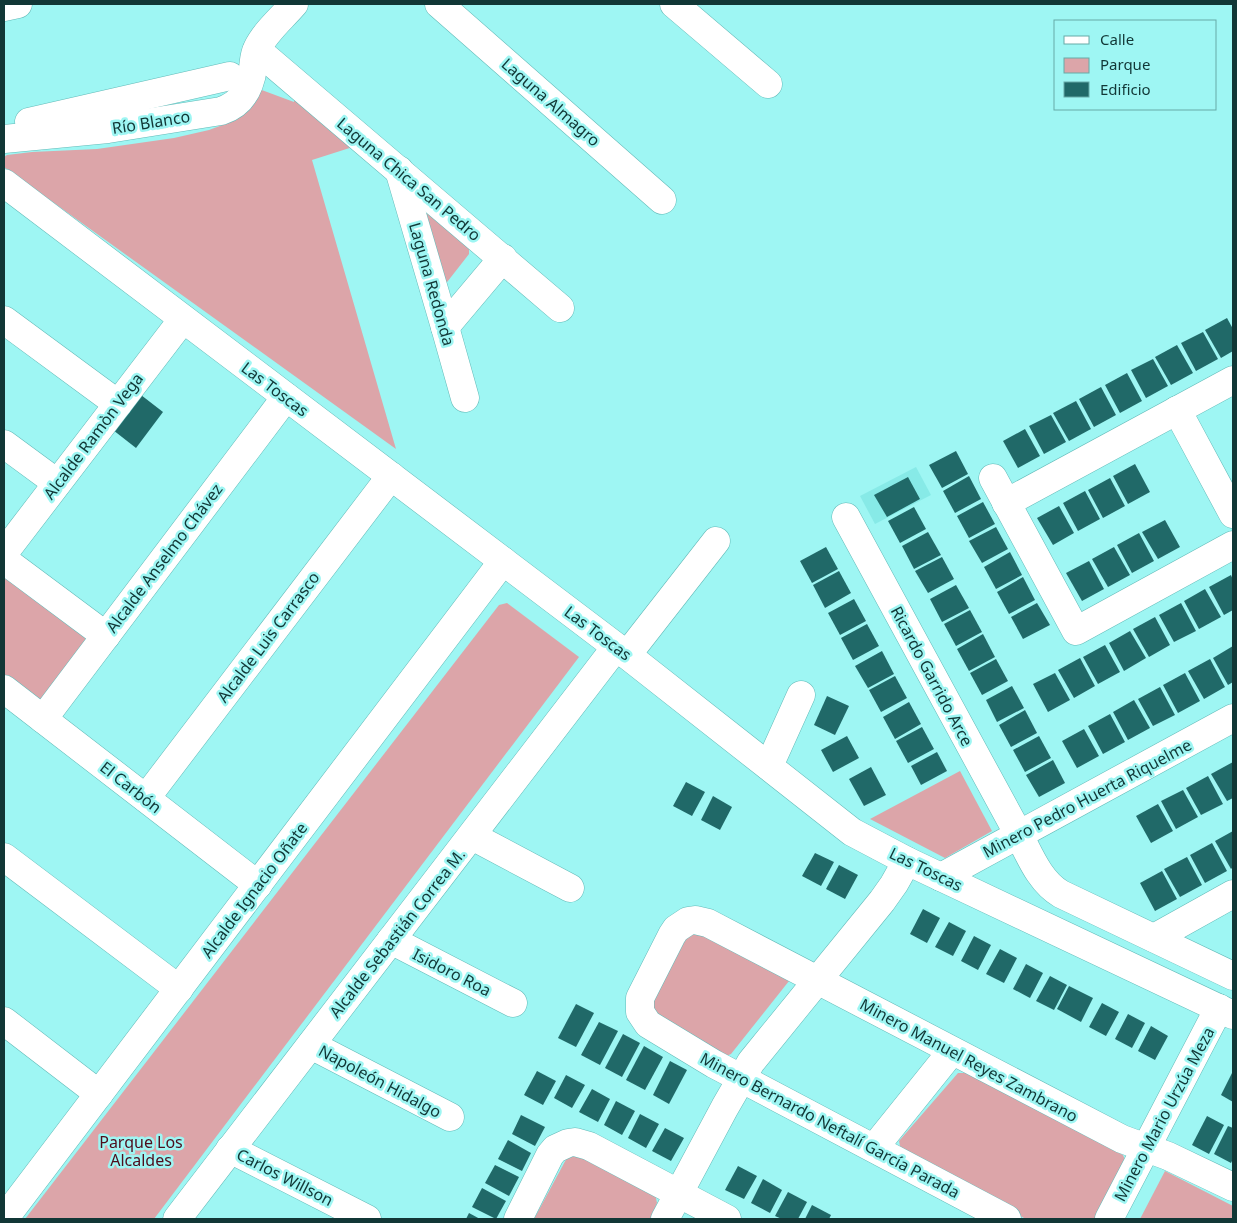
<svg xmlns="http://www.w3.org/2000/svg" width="1237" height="1223" font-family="'Noto Sans',sans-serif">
<rect width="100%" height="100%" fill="#9ef6f3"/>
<path fill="#87eae7" d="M916 467 931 495 875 524 860 496Z"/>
<g fill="#dca5a9">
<path d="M259 89 294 102V92L359 145 312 160 396 449 4 167V157L7 155 32 152 97 149 174 138 209 130 236 120 251 104Z"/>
<path d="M417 200 469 243V254L444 286Z"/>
<path d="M4 575 88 632 90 644 45 704 4 681Z"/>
<path d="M507 603 579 657 154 1219H25L499 605Z"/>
<path d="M960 771 992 831 945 858 870 819Z"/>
<path d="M692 929 789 981 731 1054 721 1058 646 1007 647 1001Z"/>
<path d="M958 1073H970L1123 1155 1127 1165 1097 1219H1026L901 1152 899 1141Z"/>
<path d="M578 1152 655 1193 657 1203 650 1219H534L569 1154Z"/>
<path d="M1165 1171 1233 1206V1219H1140Z"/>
</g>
<g fill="#206968">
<path d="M1227 318 1233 329V351L1221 358 1205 330Z"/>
<path d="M1203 332 1218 359 1196 371 1181 343Z"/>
<path d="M1177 345 1193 373 1171 385 1155 357Z"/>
<path d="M1153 359 1168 386 1146 398 1131 370Z"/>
<path d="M1127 373 1142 401 1120 413 1105 385Z"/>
<path d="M1101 387 1116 415 1094 427 1079 399Z"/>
<path d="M141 395 163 412 136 448 113 430Z"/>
<path d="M1076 401 1091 429 1069 441 1053 413Z"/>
<path d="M1051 415 1066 442 1044 454 1029 426Z"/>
<path d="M1025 429 1040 456 1018 468 1003 441Z"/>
<path d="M956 451 968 474 942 488 929 465Z"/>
<path d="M1135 464 1150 492 1128 504 1113 476Z"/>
<path d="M969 476 981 499 955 513 943 491Z"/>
<path d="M908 477 920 499 887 517 874 495Z"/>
<path d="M1110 478 1125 506 1103 518 1088 490Z"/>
<path d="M1085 491 1100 519 1078 531 1063 503Z"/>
<path d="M983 502 995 524 969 538 957 516Z"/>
<path d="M1059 506 1074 533 1053 545 1037 518Z"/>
<path d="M914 507 926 529 900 543 888 521Z"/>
<path d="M1165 520 1180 547 1158 559 1142 532Z"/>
<path d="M996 527 1008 549 982 563 969 541Z"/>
<path d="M928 532 941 555 914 569 902 546Z"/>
<path d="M1139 533 1154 561 1132 573 1117 545Z"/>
<path d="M826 547 838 569 812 583 800 561Z"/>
<path d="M1114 547 1130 575 1108 587 1092 559Z"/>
<path d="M1010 552 1022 575 996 589 984 567Z"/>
<path d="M942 557 954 579 928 593 915 571Z"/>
<path d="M1089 561 1104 589 1082 601 1066 573Z"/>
<path d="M839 571 851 593 825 608 813 585Z"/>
<path d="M1231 575 1233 580V610L1224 615 1209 587Z"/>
<path d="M1023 577 1035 600 1009 614 997 592Z"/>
<path d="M956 585 969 608 942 622 930 599Z"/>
<path d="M1205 589 1221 617 1199 629 1184 601Z"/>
<path d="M854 599 866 621 840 635 828 613Z"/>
<path d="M1037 603 1050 625 1023 639 1011 617Z"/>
<path d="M1181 603 1196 631 1174 642 1159 615Z"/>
<path d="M970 610 982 632 956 646 944 624Z"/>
<path d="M1155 617 1170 645 1149 657 1133 629Z"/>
<path d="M867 624 879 646 853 660 841 638Z"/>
<path d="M1130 631 1146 658 1124 671 1109 643Z"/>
<path d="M983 634 995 657 969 671 957 649Z"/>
<path d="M1105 645 1120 672 1098 684 1083 657Z"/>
<path d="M1233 646V682L1228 685 1213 658Z"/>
<path d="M882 651 894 674 868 688 855 666Z"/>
<path d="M1080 658 1095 686 1074 698 1058 670Z"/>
<path d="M996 659 1008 681 982 695 970 673Z"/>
<path d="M1210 659 1225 687 1204 699 1188 671Z"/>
<path d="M1055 673 1070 700 1048 712 1033 684Z"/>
<path d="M1185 673 1200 701 1178 713 1163 685Z"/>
<path d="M895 676 907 698 881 712 869 690Z"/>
<path d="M1012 686 1024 708 997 722 986 700Z"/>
<path d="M1160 687 1175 715 1153 726 1138 699Z"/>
<path d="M827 696 849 706 835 735 814 725Z"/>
<path d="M1134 700 1150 728 1128 740 1113 712Z"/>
<path d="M909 702 921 724 895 739 883 717Z"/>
<path d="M1025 710 1037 733 1011 747 999 725Z"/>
<path d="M1110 714 1125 742 1103 754 1088 726Z"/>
<path d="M922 727 934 749 908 763 896 741Z"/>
<path d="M1084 729 1099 756 1077 768 1062 741Z"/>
<path d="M847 736 859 758 833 772 821 750Z"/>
<path d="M1039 736 1051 758 1025 772 1013 750Z"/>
<path d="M937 752 947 771 921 785 911 766Z"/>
<path d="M1053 760 1065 783 1039 797 1026 775Z"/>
<path d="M1233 762V798L1227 801 1211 774Z"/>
<path d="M871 767 886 795 864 806 849 779Z"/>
<path d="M1208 776 1223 804 1201 815 1186 788Z"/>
<path d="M686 782 705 792 692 816 673 806Z"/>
<path d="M1183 790 1198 817 1176 829 1161 801Z"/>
<path d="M713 796 732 807 720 830 701 820Z"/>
<path d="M1158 804 1173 831 1151 843 1136 816Z"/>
<path d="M1233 831V867L1231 869 1215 841Z"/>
<path d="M1212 843 1227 871 1205 883 1190 855Z"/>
<path d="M815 853 834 862 821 886 802 876Z"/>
<path d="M1187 857 1202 885 1180 897 1164 869Z"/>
<path d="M839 865 858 875 845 899 826 889Z"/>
<path d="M1162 871 1177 899 1155 911 1140 883Z"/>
<path d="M923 909 940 918 927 943 910 934Z"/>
<path d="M949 922 966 931 953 956 935 947Z"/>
<path d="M974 936 991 945 978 970 961 961Z"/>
<path d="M1000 949 1017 958 1004 983 986 974Z"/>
<path d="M1026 964 1043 973 1030 998 1013 989Z"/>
<path d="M1050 976 1067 985 1054 1010 1036 1001Z"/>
<path d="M1069 986 1093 998 1081 1022 1057 1009Z"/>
<path d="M1102 1003 1119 1012 1106 1036 1089 1027Z"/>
<path d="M576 1004 594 1013 576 1047 558 1038Z"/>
<path d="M1128 1014 1145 1023 1132 1048 1115 1039Z"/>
<path d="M599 1022 618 1031 600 1065 581 1055Z"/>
<path d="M1151 1026 1168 1036 1155 1060 1138 1051Z"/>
<path d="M623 1034 640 1043 622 1077 605 1068Z"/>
<path d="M644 1046 663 1057 645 1090 626 1080Z"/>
<path d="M670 1061 687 1070 669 1104 653 1095Z"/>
<path d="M537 1071 556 1081 543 1105 524 1095Z"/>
<path d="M1233 1071V1102L1221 1095Z"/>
<path d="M566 1075 585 1085 572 1108 554 1098Z"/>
<path d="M592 1089 610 1099 598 1122 579 1112Z"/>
<path d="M616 1101 635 1111 622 1135 604 1125Z"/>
<path d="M640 1114 659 1124 646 1148 628 1138Z"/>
<path d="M521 1115 545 1127 535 1146 512 1134Z"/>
<path d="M1207 1116 1224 1125 1209 1154 1192 1145Z"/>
<path d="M1228 1126 1233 1128V1159L1231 1163 1214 1154Z"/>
<path d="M665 1128 684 1138 671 1161 652 1151Z"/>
<path d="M508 1140 531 1153 522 1171 498 1159Z"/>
<path d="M495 1165 519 1177 509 1196 485 1183Z"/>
<path d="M738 1166 757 1176 744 1199 725 1190Z"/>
<path d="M763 1179 782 1190 770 1213 751 1203Z"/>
<path d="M482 1188 506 1201 496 1219 472 1207Z"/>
<path d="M788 1192 807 1202 798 1219H782L775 1216Z"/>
<path d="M812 1205 831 1215 829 1219H805Z"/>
<path d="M469 1213 480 1219H466Z"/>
</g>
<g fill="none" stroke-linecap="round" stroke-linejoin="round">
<g stroke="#62bab8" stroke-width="29">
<g id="minor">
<path d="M439 4 662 200"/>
<path d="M674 4 768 84"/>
<path d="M4 7 18 4"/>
<path d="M257 50 560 308"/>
<path d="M29 122 230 76"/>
<path d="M4 139 108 129 221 111C242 104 250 89 253 68 254 61 254 55 257 49 265 32 282 18 294 4"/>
<path d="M399 170 445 327 465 398"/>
<path d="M4 183 627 655 852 832 907 861 1233 1015"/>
<path d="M4 320 118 404"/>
<path d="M445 327 503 258"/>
<path d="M1177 410 1233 514"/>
<path d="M4 444 57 483"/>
<path d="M993 478 1076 631 1233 545"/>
<path d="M1006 503 1233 380"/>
<path d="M846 517 1019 835C1030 856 1040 882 1061 894L1233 976"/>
<path d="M4 553 183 319"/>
<path d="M4 560 106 636"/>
<path d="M627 655 716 541"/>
<path d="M4 689 258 885"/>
<path d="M43 719 286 397"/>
<path d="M769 766 801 695"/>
<path d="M146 798 391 476"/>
<path d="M472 836 570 888"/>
<path d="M4 857 179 989"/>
<path d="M941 877 1233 718"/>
<path d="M1154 938 1233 894"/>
<path d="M391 940 513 1003"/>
<path d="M4 1021 99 1094"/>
<path d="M311 1045 450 1117"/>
<path d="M874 1148 952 1051"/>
<path d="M230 1149 367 1219"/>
<path d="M4 1219 503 561"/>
<path d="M177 1219 616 647"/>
<path d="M518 1219 550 1155 555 1149 568 1143 575 1142 589 1146 727 1219"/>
<path d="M665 1219 725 1107 751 1062 882 901 894 884 907 861"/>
<path d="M1007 1219 714 1064 648 1024 640 1012V998L672 935 676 929 688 921 695 920 708 923 1122 1139 1168 1156 1233 1187"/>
<path d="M1109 1219 1219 1008"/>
</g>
</g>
<use href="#minor" stroke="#fff" stroke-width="28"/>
</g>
<g text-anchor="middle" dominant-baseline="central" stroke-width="5" stroke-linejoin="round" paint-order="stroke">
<g font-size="16" fill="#113736" stroke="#9ef6f3">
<text transform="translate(551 102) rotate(41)">Laguna Almagro</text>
<text transform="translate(151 122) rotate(-9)">Río Blanco</text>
<text transform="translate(409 179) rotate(40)">Laguna Chica San Pedro</text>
<text transform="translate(432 284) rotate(74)">Laguna Redonda</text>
<text transform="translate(275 389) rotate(37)">Las Toscas</text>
<text transform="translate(93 436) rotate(-53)">Alcalde Ramòn Vega</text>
<text transform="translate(164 558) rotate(-53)">Alcalde Anselmo Chávez</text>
<text transform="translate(598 633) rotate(37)">Las Toscas</text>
<text transform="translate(268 637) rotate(-53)">Alcalde Luis Carrasco</text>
<text transform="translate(932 676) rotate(62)">Ricardo Garrido Arce</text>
<text transform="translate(131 787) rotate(38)">El Carbón</text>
<text transform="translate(1087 798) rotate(-28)">Minero Pedro Huerta Riquelme</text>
<text transform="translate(926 869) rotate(26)">Las Toscas</text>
<text transform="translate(254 890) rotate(-53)">Alcalde Ignacio Oñate</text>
<text transform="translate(397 933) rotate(-52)">Alcalde Sebastián Correa M.</text>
<text transform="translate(452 972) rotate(27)">Isidoro Roa</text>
<text transform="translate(969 1060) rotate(28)">Minero Manuel Reyes Zambrano</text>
<text transform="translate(380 1081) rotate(28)">Napoleón Hidalgo</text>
<text transform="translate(1164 1114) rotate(-62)">Minero Mario Urzúa Meza</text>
<text transform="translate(830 1125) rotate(28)">Minero Bernardo Neftalí García Parada</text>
<text transform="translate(285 1177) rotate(27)">Carlos Willson</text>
</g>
<g font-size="16" fill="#4e0d1c" stroke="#9ef6f3">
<text x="141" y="1142">Parque Los<tspan x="141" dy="18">Alcaldes</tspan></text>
</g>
</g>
<rect width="1237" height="1223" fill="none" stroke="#113736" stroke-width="10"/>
<rect x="1054" y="20" width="162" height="90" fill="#9ef6f3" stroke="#66aaa7"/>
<rect x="1064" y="36" width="25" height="8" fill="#ffffff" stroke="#66aaa7"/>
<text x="1100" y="45" font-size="15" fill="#113736">Calle</text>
<rect x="1064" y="58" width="25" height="15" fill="#dca5a9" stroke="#66aaa7"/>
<text x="1100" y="70" font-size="15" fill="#113736">Parque</text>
<rect x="1064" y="82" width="25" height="15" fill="#206968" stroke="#66aaa7"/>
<text x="1100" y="95" font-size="15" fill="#113736">Edificio</text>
</svg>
